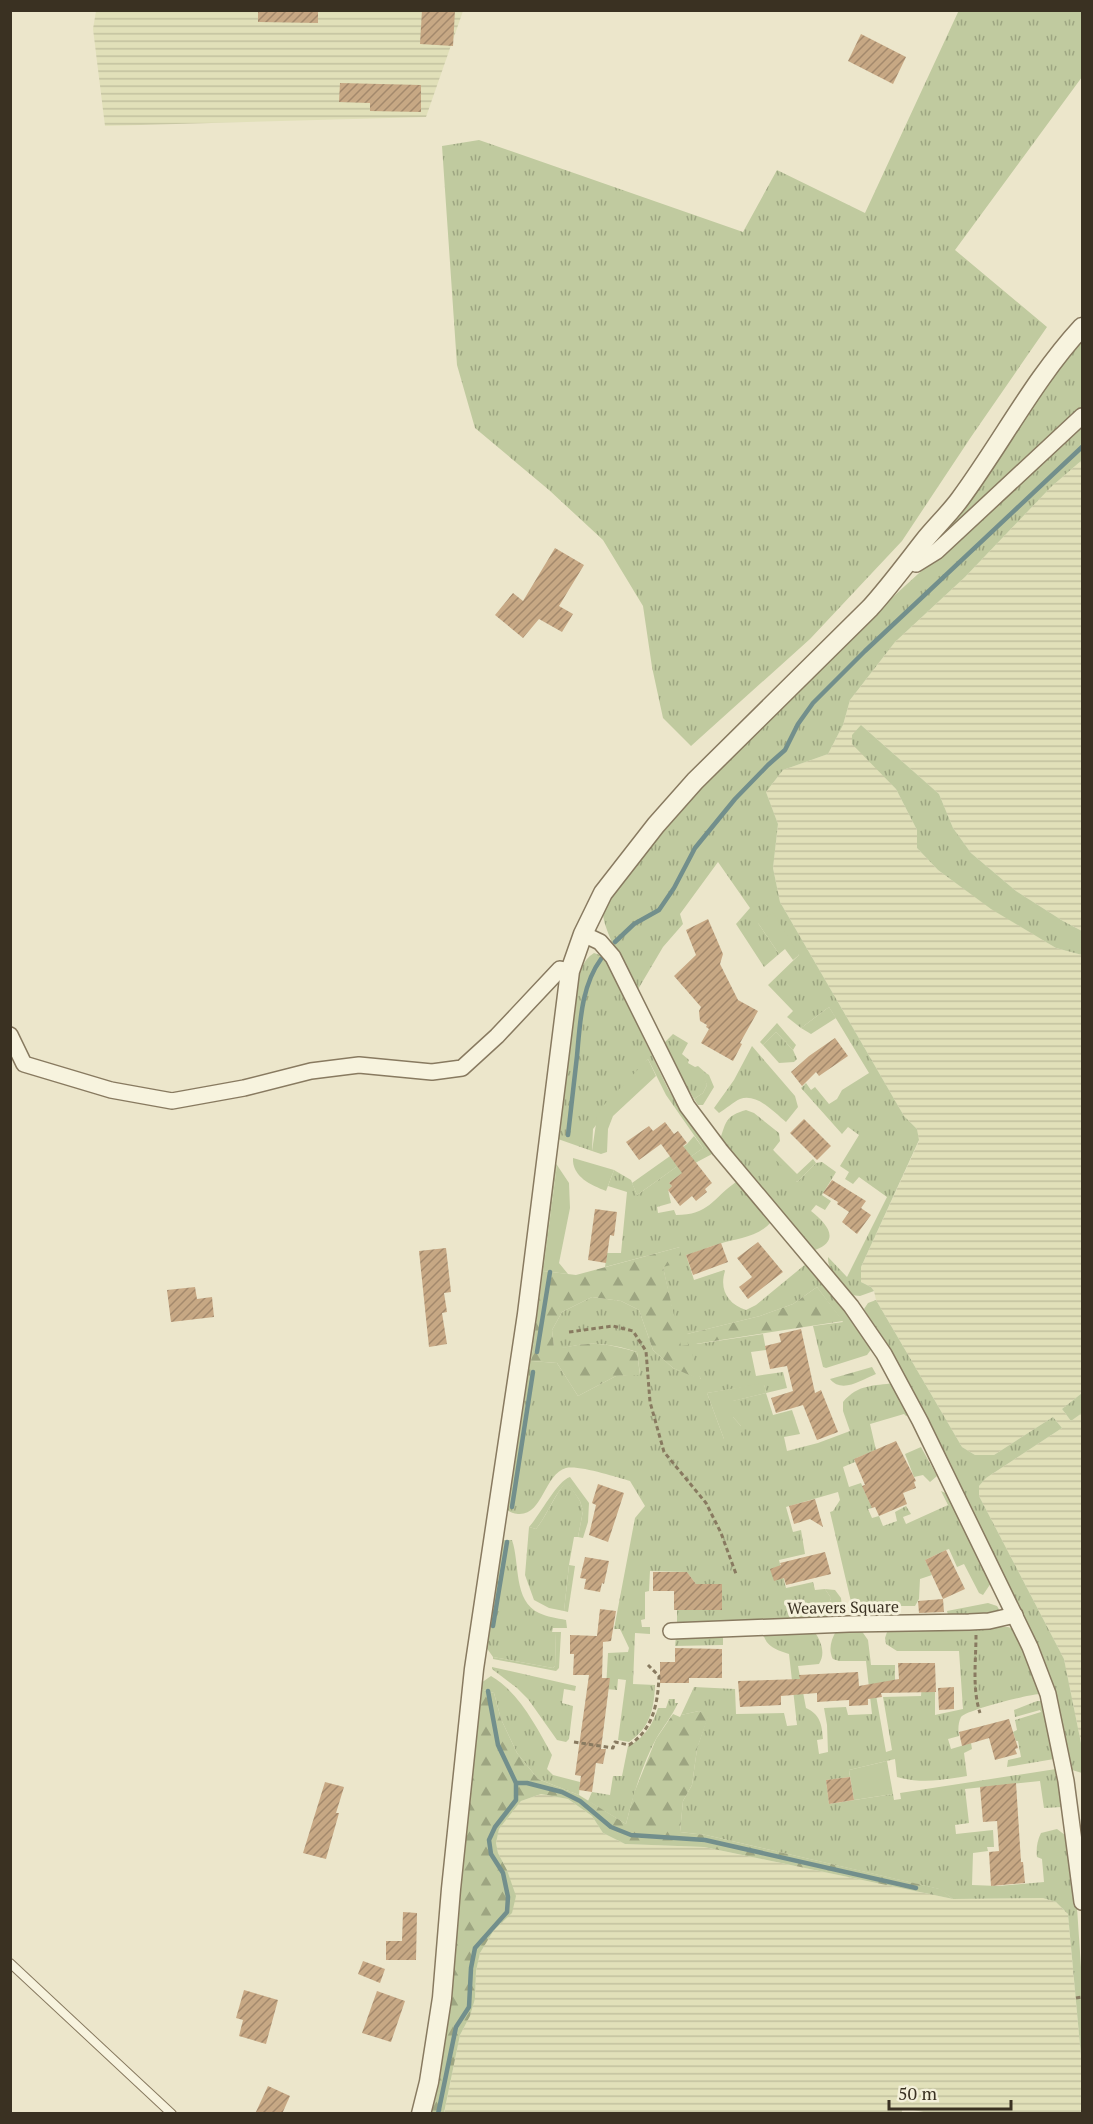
<svg xmlns="http://www.w3.org/2000/svg" width="1093" height="2124" font-family="'PT Serif',serif">
<defs>
<pattern id="farmland-rules" width="6" height="5" patternUnits="userSpaceOnUse" patternTransform="scale(1.5)"><rect width="6" height="5" fill="#e1e0b9"/><path d="M0 2.5h6" fill="none" stroke="#c2c19f"/></pattern>
<pattern id="grass-tufts" width="24" height="20" patternUnits="userSpaceOnUse" patternTransform="scale(1.5)"><rect width="24" height="20" fill="#c0ca9f"/><path d="M3 7l-1-3M5 7V3M7 7l1-3M15 17l-1-3M17 17v-4M19 17l1-3" fill="none" stroke="#9da581"/></pattern>
<pattern id="forest-firs" width="22" height="20" patternUnits="userSpaceOnUse" patternTransform="scale(1.5)"><rect width="22" height="20" fill="#c0ca9f"/><path d="M5 1l3.5 6h-7zM16 11l3.5 6h-7z" fill="#9da581"/></pattern>
<pattern id="building-hatch" width="6" height="6" patternUnits="userSpaceOnUse" patternTransform="scale(1.5)"><rect width="6" height="6" fill="#c7a884"/><path d="M-1 1l2-2M0 6l6-6M5 7l2-2" fill="none" stroke="#a3896c"/></pattern>
</defs>
<rect width="100%" height="100%" fill="#ece6cb"/>
<g fill="url(#farmland-rules)">
<path d="M96 11H463L426 117 105 126 93 29Z"/>
<path d="M1082 460V931L1063 921 1016 891 971 853 953 828 939 794 861 725 876 767 896 789 917 830V848L938 870 992 909 1056 948 1082 955V1393L1062 1409 1071 1421 1082 1413V1748L1064 1659 979 1496V1486L986 1478 1062 1428 1053 1417 994 1455H975L962 1447 876 1300 874 1291 871 1287 861 1282V1267L919 1141 917 1129 904 1116 780 902 773 868 778 824 766 792 783 770 828 754 843 725 850 700 895 642 965 577 1051 487Z"/>
<path d="M541 1794 568 1799 592 1816 603 1833 625 1844 704 1847 953 1899 1043 1898 1056 1902 1068 1914 1082 2067V2113L934 2114 903 2108 901 2114H444L460 2035 470 2016 475 1999 476 1971 480 1953 494 1930 511 1913 507 1870 498 1853 496 1843 499 1829 521 1801Z"/>
</g>
<g fill="url(#grass-tufts)" fill-rule="evenodd">
<path d="M959 10 1082 11V77L955 250 1047 327 971 437 902 541 810 639 691 746 663 718 652 667 643 606 603 540 549 490 475 428 457 365 442 146 479 140 743 232 777 170 865 213Z"/>
<path d="M1082 336V408L927 550Z"/>
<path d="M1082 421V460L1051 487 965 577 895 642 850 700 843 725 828 754 783 770 766 792 778 824 773 868 780 902 904 1116 917 1129 919 1140 861 1267V1282L871 1287 874 1291 860 1296 851 1295C843 1282 827 1273 828 1257L847 1277 887 1197 859 1177 853 1184 845 1179 849 1172 840 1166 859 1135 848 1127 842 1134 801 1088 806 1083 811 1090 815 1087 829 1104 837 1099 842 1090 869 1073 829 1007 801 1028 787 1017 793 1011 768 985 799 955 758 923 779 954 764 967 736 924 750 908 718 862 680 914 683 924 663 947 637 991C628 974 600 926 603 909 603 905 607 900 608 896L685 798 847 639 918 574 940 556Z"/>
<path d="M861 725 939 794 953 828 971 853 1016 891 1063 921 1082 931V955L1056 948 991 909 938 870 917 848V830L896 789 852 744V735Z"/>
<path d="M594 953 600 955 608 964 668 1089 681 1111 714 1153 697 1162 669 1183 672 1186 668 1190 671 1203 657 1207 658 1213 674 1210 676 1215C709 1215 712 1199 736 1182L772 1221C758 1238 737 1238 719 1244 708 1247 697 1252 686 1255L694 1280 724 1270 725 1271C719 1290 728 1304 746 1310L756 1305 807 1263 850 1314 873 1347 867 1355 826 1368 823 1367 813 1326 843 1322 817 1287 793 1304 760 1316 687 1334 697 1344 763 1334 766 1350 751 1352 756 1376 783 1372 787 1388 766 1393 773 1415 792 1410 800 1434 784 1437 787 1451 818 1443 850 1431 843 1411V1402C858 1384 874 1386 894 1383L911 1413 906 1416 904 1414 870 1424 876 1450 854 1459 855 1462 843 1467 849 1487 861 1483 872 1508 868 1509 872 1518 879 1516 883 1526 897 1521 895 1512 906 1506 911 1514 903 1517 906 1524 948 1505 941 1491 950 1495 991 1583 983 1595 979 1593 964 1564 957 1567 949 1549 946 1550 925 1560 932 1575 920 1579 919 1599 915 1606H894L893 1616 948 1615 947 1611 988 1603 997 1606 1000 1611 997 1614 859 1619 852 1606 830 1512 833 1511 840 1500 838 1492 786 1507 793 1532 801 1530 805 1554 779 1560 786 1588 813 1582 815 1590 825 1589 831 1598 823 1619 677 1623V1610H722V1584H696L687 1572 650 1571 649 1591 645 1592V1619L641 1620 642 1627H650V1634L635 1633 633 1684 655 1685C654 1709 650 1728 629 1742L618 1740 626 1680 618 1679 617 1690 606 1689 608 1653 628 1652 629 1648 620 1629H614L635 1518 645 1506 630 1481C616 1477 579 1465 566 1468 544 1474 543 1516 518 1514 512 1513 509 1512 506 1508L555 1163 557 1165 531 1361 557 1363 578 1396 616 1376 640 1374 637 1352C621 1347 605 1343 588 1344 576 1344 567 1349 554 1348L552 1330 562 1312 592 1297 621 1301 639 1310 653 1350 673 1368 701 1379 680 1346 663 1267 680 1247 605 1267 607 1253H621L627 1192 608 1186 614 1170 631 1180 637 1195 703 1148 666 1095 648 1059 593 1129 592 1151 558 1139 575 987C579 975 582 960 594 953ZM764 1384 766 1393 732 1401 733 1417 741 1426 724 1439 707 1393Z"/>
<path d="M776 1032 793 1050 797 1059 794 1062 779 1063 763 1045Z"/>
<path d="M673 1034 688 1043 682 1054 689 1060 688 1063 695 1067 698 1066 706 1073 704 1076 707 1085 703 1093 694 1099 663 1044Z"/>
<path d="M752 1046 795 1096 798 1107 786 1122C774 1112 757 1093 740 1099 733 1102 726 1109 719 1113L714 1108 734 1080Z"/>
<path d="M746 1110 754 1113 779 1133 780 1141 773 1150 797 1182 816 1163 822 1162 836 1172 822 1195 831 1201 825 1210 816 1205 811 1211C826 1223 842 1240 815 1250L798 1232 720 1140C726 1121 726 1116 746 1110Z"/>
<path d="M876 1300 962 1447 975 1455H994L1053 1417 1062 1428 986 1478 979 1486V1496L1064 1659 1082 1748V1773L1072 1770 1069 1765 1053 1683 1040 1651 908 1381 864 1309 868 1303Z"/>
<path d="M1082 1393V1413L1071 1421 1062 1409Z"/>
<path d="M921 1447 937 1476 930 1482 923 1475 914 1477 905 1454Z"/>
<path d="M567 1481 580 1501 583 1511 578 1537H574L569 1565 564 1611 549 1608 534 1600 525 1575 529 1527 536 1529C548 1514 554 1495 567 1481Z"/>
<path d="M501 1540H512C520 1563 513 1601 539 1613 547 1617 557 1618 566 1620L567 1628H553L552 1632H556L555 1666 553 1668 493 1657 486 1647Z"/>
<path d="M968 1627H1008L1016 1630 1040 1689 1039 1694C1027 1695 967 1710 961 1717 958 1723 958 1730 959 1736L948 1739 951 1749 971 1743 972 1749 964 1753 967 1776C941 1780 923 1784 897 1777L895 1759 849 1770 850 1777 826 1780 829 1804 893 1794 894 1800 901 1799 900 1793 1056 1769 1062 1807 1044 1808 1040 1781 965 1789 969 1823 955 1825 956 1834 993 1830 994 1847H987L988 1851 973 1853 972 1885 998 1886 1044 1882 1042 1859 1037 1857C1036 1849 1037 1841 1041 1833L1057 1829 1065 1835 1068 1843 1076 1893 1082 1982V2067L1068 1914 1056 1902 1043 1898 953 1899 939 1889 706 1835 680 1832 683 1801 692 1785 697 1749 708 1715 699 1711 681 1715 694 1687 735 1689 736 1714 784 1713 787 1726 797 1725 789 1654C777 1650 766 1647 763 1633L814 1631C821 1641 826 1653 819 1664L798 1666 806 1708C820 1714 822 1725 823 1739L817 1740 819 1754 828 1752 827 1725 824 1708 846 1707 848 1715 872 1714 866 1661H839L833 1659C828 1650 831 1640 836 1631L861 1630 868 1640 871 1665H895V1681L874 1684 886 1752 892 1750 883 1697 921 1696 922 1685H935V1715L963 1709 959 1651H897L886 1644 885 1638 888 1629Z"/>
<path d="M723 1634V1645L675 1646 676 1637Z"/>
<path d="M492 1667 576 1686 575 1691 564 1689 562 1703 573 1706 569 1739 566 1742 557 1740 528 1699 517 1688 492 1669Z"/>
<path d="M491 1676C519 1692 537 1728 552 1755L547 1769 553 1775 580 1782 579 1795 538 1779 517 1753 501 1719 494 1693 480 1689 481 1683Z"/>
<path d="M669 1699H675V1703H678C672 1716 663 1727 656 1739 642 1765 633 1796 626 1824L588 1801 592 1792 610 1795 613 1776H622L628 1746C644 1739 653 1724 658 1708H666Z"/>
<path d="M1037 1701H1041L1046 1710 1054 1759 1007 1767 1008 1760 1021 1757 1018 1741H1016L1013 1732 1017 1730 1015 1720 1041 1712 1040 1710 1015 1717 1014 1710Z"/>
</g>
<g fill="url(#forest-firs)">
<path d="M680 1247 682 1262 663 1267 681 1346 688 1345 687 1334 760 1316 793 1304 817 1287 843 1321 689 1345 701 1380 673 1368 653 1350 639 1310 621 1301 592 1297 562 1312 552 1330 554 1347C567 1349 576 1344 588 1344 605 1343 621 1348 637 1352L640 1375 616 1376 578 1396 557 1363 531 1361 543 1271 576 1275Z"/>
<path d="M872 1367 876 1374C861 1380 842 1394 830 1379Z"/>
<path d="M480 1689 494 1693 501 1719 517 1753 538 1779 579 1795 626 1824 634 1793 656 1739 673 1714 680 1717 681 1715 699 1711 709 1714 697 1749 692 1785 683 1801 680 1832 706 1835 940 1889 953 1899 704 1847 625 1844 603 1833 592 1816 568 1799 541 1794 521 1801 499 1829 496 1843 498 1853 507 1870 516 1896 512 1913 494 1930 480 1953 476 1971 475 1999 470 2016 460 2035 444 2113 428 2114Z"/>
</g>
<g fill="#c0ca9f">
<path d="M773 912 799 955 793 960 785 949 779 954 758 923Z"/>
<path d="M829 1007 836 1018 811 1034 801 1028Z"/>
<path d="M777 1023 796 1045 793 1050 776 1032 763 1045 760 1042Z"/>
<path d="M648 1059 656 1076 613 1116 608 1129 607 1152 601 1154 592 1151 597 1117 603 1106Z"/>
<path d="M706 1073 709 1075 714 1087 703 1105H698L694 1099 703 1093 707 1085 703 1076Z"/>
<path d="M694 1136 703 1148 637 1195 632 1183 687 1144Z"/>
<path d="M773 1150 797 1174 813 1159 816 1163 797 1182 769 1153Z"/>
<path d="M573 1158 614 1170 606 1191C591 1185 572 1177 573 1158Z"/>
<path d="M557 1165 569 1183 570 1208 559 1263 568 1274 543 1271Z"/>
<path d="M764 1383 766 1393 733 1401V1417L741 1426 742 1432 735 1439H724L707 1393Z"/>
<path d="M570 1477 589 1503 588 1522 583 1538 578 1537 583 1511 580 1501 567 1482C554 1494 548 1514 536 1529L529 1527C540 1515 557 1481 570 1477Z"/>
<path d="M569 1565 575 1566 568 1612 564 1611Z"/>
<path d="M825 1589 835 1590 841 1598 842 1607 835 1618 823 1619 831 1598Z"/>
<path d="M556 1632H561L559 1668 556 1671 493 1659V1657L553 1668 555 1666Z"/>
<path d="M887 1761 893 1794 854 1800 849 1770Z"/>
</g>
<g fill="none" stroke-linecap="round" stroke-linejoin="round">
<g stroke="#728f8c" stroke-width="4.5">
<path d="M615 942 634 924 659 910 674 888 695 848 735 799 768 765 785 750 798 724 813 703 865 651 1082 447"/>
<path d="M568 1135C571 1108 574 1082 577 1056 580 1024 581 986 601 959"/>
<path d="M537 1352 550 1272"/>
<path d="M512 1507 533 1372"/>
<path d="M493 1626 507 1542"/>
<path d="M516 1783H527L562 1792 580 1801 611 1827 631 1835 705 1840 916 1888"/>
<path d="M438 2114 456 2027 469 2007 471 1968 475 1948 507 1912 508 1897 503 1873 491 1854 489 1840 495 1827 516 1800V1783L498 1745 488 1691"/>
</g>
</g>
<g fill="url(#building-hatch)">
<path d="M258 10H318V23L258 22Z"/>
<path d="M422 10H455L453 46 420 44Z"/>
<path d="M861 34 906 57 893 84 848 61Z"/>
<path d="M340 83 421 85V112L370 111V103L339 102Z"/>
<path d="M555 548 584 565 559 606 573 614 562 632 539 619 523 638 495 615 513 593 523 601Z"/>
<path d="M708 919 723 954 720 964 738 1000 758 1011 740 1043 742 1044 733 1061 701 1043 709 1029 706 1027 707 1025 700 1021 699 1011 701 1007 674 976 696 955 686 930Z"/>
<path d="M835 1038 848 1056 819 1076 816 1072 802 1086 791 1072 809 1056Z"/>
<path d="M804 1119 831 1146 817 1160 790 1133Z"/>
<path d="M665 1122 674 1134 678 1131 687 1143 683 1146 712 1183 705 1189 707 1192 696 1201 692 1196 680 1206 668 1190 672 1186 669 1183 682 1173 661 1144 639 1160 626 1142 649 1126 653 1131Z"/>
<path d="M832 1180 866 1201 861 1208 871 1215 857 1234 842 1222 849 1212 837 1204 838 1202 823 1193Z"/>
<path d="M595 1209 617 1212 614 1236 610 1235 606 1263 588 1260Z"/>
<path d="M758 1242 783 1272 748 1299 739 1287 752 1277 737 1258Z"/>
<path d="M721 1243 728 1262 693 1275 686 1255Z"/>
<path d="M446 1248 451 1292 444 1293 447 1312 442 1313 447 1344 429 1347 419 1251Z"/>
<path d="M195 1287 197 1299 212 1297 214 1317 171 1322 167 1290Z"/>
<path d="M801 1329 815 1393 821 1390 838 1432 817 1440 803 1405 776 1413 771 1398 793 1391 787 1366 770 1369 765 1346 781 1342 779 1334Z"/>
<path d="M896 1441 916 1481 914 1482 916 1488 903 1493 907 1504 879 1516 875 1507 872 1508 862 1486 865 1485 854 1459Z"/>
<path d="M598 1484 624 1493 608 1542 589 1535 596 1505 592 1503Z"/>
<path d="M815 1499 823 1527 810 1519 794 1524 789 1506Z"/>
<path d="M946 1550 965 1589 943 1599 925 1560Z"/>
<path d="M825 1552 831 1574 786 1585 784 1578 774 1581 770 1569 781 1565 780 1563Z"/>
<path d="M585 1557 609 1561 604 1584 602 1583 600 1592 584 1589 586 1579 580 1578Z"/>
<path d="M653 1572H687L696 1584H722V1610H674V1591H653Z"/>
<path d="M943 1599 944 1612 919 1613 918 1601Z"/>
<path d="M600 1609 616 1611 611 1641 603 1642 602 1678H610L601 1749H606L603 1764 596 1763 592 1792 579 1790 581 1776 575 1775 589 1675H573L574 1654H570V1635L597 1636Z"/>
<path d="M675 1648 722 1649V1678H689V1683H660V1662H675Z"/>
<path d="M898 1663H935L936 1692 881 1693 882 1697 868 1699V1705L849 1706V1700L817 1702V1693L781 1696V1705L740 1707 738 1681 800 1679 799 1675 858 1672 859 1686 899 1679Z"/>
<path d="M954 1687V1709L939 1710 938 1688Z"/>
<path d="M1009 1719 1018 1748 1015 1749 1017 1754 995 1760 989 1738 962 1746 959 1732Z"/>
<path d="M850 1777 854 1800 829 1804 826 1780Z"/>
<path d="M325 1782 344 1787 336 1813H339L326 1859 303 1853Z"/>
<path d="M1016 1783 1021 1862H1023L1025 1883 991 1886 989 1852 999 1851 997 1821 983 1822 980 1787Z"/>
<path d="M403 1912 417 1913 416 1960H386V1941H402Z"/>
<path d="M363 1961 385 1969 380 1983 358 1974Z"/>
<path d="M244 1990 278 2000 266 2044 239 2036 243 2020 236 2018Z"/>
<path d="M377 1991 405 2001 391 2042 362 2033Z"/>
<path d="M268 2086 290 2096 282 2114H255Z"/>
</g>
<g fill="none" stroke-linecap="round" stroke-linejoin="round">
<g stroke="#887a60" stroke-width="10">
<path id="service" d="M10 1963 172 2114"/>
</g>
<g stroke="#887a60" stroke-width="18">
<g id="minor">
<path d="M909 561 916 564 937 551 1082 416"/>
<path d="M583 934 600 942 613 957 687 1106 720 1150 851 1306 884 1354 920 1421 1030 1647 1048 1694 1066 1781 1082 1902"/>
<path d="M10 1035 24 1064 111 1090 172 1101 244 1088 311 1071 359 1065 432 1072 462 1068 497 1036 560 969 570 971"/>
<path d="M671 1631 849 1624 969 1622 989 1621 1015 1615"/>
</g>
</g>
<g stroke="#887a60" stroke-width="21">
<path id="tertiary" d="M421 2114 429 2082 442 1998 451 1889 474 1669 527 1314 570 971 583 934 603 893 656 825 695 781 870 608C889 587 906 564 924 541 936 526 949 514 960 499 1002 442 1034 379 1082 327"/>
</g>
<g stroke="#887a60" stroke-width="3" stroke-dasharray="4.5 3" stroke-linecap="butt">
<path d="M569 1332 613 1326 633 1331 646 1351 650 1402 664 1452 706 1503 721 1533 736 1574"/>
<path d="M976 1635C976 1661 972 1688 980 1713"/>
<path d="M574 1742 613 1748 615 1742 629 1745C653 1730 658 1703 659 1676L648 1665"/>
<path d="M1076 1998 1082 1997"/>
</g>
<use href="#service" stroke="#f7f3de" stroke-width="8"/>
<use href="#minor" stroke="#f7f3de" stroke-width="15"/>
<use href="#tertiary" stroke="#f7f3de" stroke-width="18"/>
</g>
<g text-anchor="middle" dominant-baseline="central" stroke-width="6" stroke-linejoin="round" paint-order="stroke">
<g font-size="16" fill="#3a3122" stroke="#f4f0da">
<text transform="translate(843 1607) rotate(-1)">Weavers Square</text>
</g>
</g>
<rect width="1093" height="2124" fill="none" stroke="#3a3122" stroke-width="24"/>
<path d="M889 2100v9h122v-9" fill="none" stroke="#3a3122" stroke-width="3"/>
<text x="898" y="2100" font-size="18" fill="#3a3122" stroke="#f4f0da" stroke-width="4.5" paint-order="stroke">50 m</text>
</svg>
